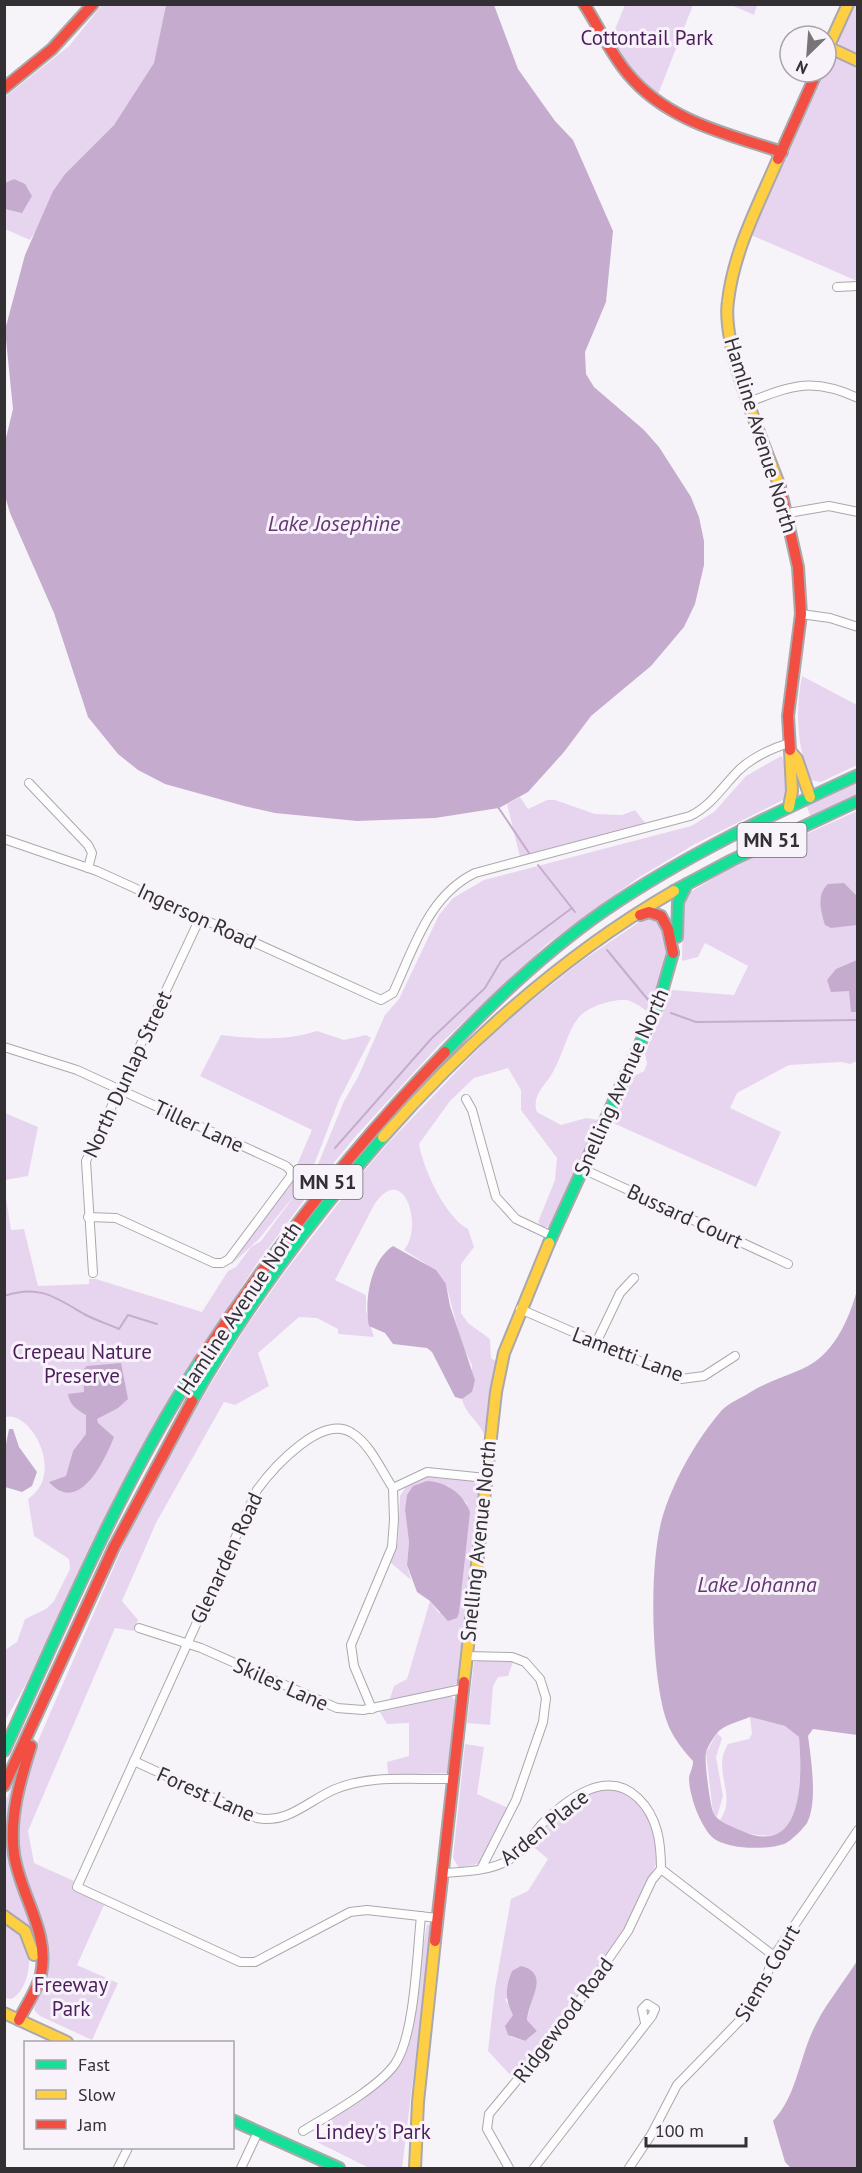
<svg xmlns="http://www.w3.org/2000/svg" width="862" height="2173" font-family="'PT Sans',sans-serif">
<rect width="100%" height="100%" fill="#f7f4f9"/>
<g fill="#e7d5ef" fill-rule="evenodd">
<path d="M102 5H166L155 63 114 125 65 174 53 191 42 221 30 240 5 229V97L69 46Z"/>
<path d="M625 5H693L657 97 628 67 611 39Z"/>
<path d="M731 5H757L754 15Z"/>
<path d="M855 5H857V56L842 48 838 42Z"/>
<path d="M835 55 857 66V281L751 235 832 56Z"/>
<path d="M802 676 857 705V765L821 782 810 780C797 746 795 711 802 676Z"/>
<path d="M781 756 784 760 787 798 695 844 638 878 547 944 440 1044 355 1137 311 1191 256 1265 175 1387 93 1540 26 1684 5 1721V1650L17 1642 25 1619 46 1609 54 1601 70 1569 69 1559 34 1536 28 1499C66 1474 31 1410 5 1417L4 1185 11 1230 24 1229 38 1286 89 1284V1279H96L202 1312 228 1271 236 1267 251 1247 261 1241 319 1162 344 1101 358 1077 385 1015 399 999 439 915 453 898 484 880 691 826 714 812 746 776Z"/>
<path d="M857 781V796L811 817 806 805Z"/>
<path d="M520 797 528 809 547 800H555L595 814 622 815 635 810 646 824 520 857 507 804Z"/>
<path d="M857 811V1061L850 1064 841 1062 789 1065 737 1093 730 1108 781 1132 756 1187 613 1123 634 1076 644 1071 647 1064 645 1053 672 990 734 995 748 966 705 943 698 957 682 961 683 901 687 894 731 868Z"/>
<path d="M650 918 664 923C669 956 661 983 650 1014 644 1009 634 1001 626 1000 612 999 589 1006 579 1017 567 1032 563 1055 553 1072 546 1085 531 1095 537 1112L561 1125 586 1118 599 1120 549 1227H542L538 1222 555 1180 557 1158 521 1110V1090L508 1068 474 1078 450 1101 419 1144C423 1168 445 1217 468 1229L474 1247 461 1264V1313L468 1323 490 1339 491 1358 497 1362 484 1434C477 1419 466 1415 462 1399L472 1392V1365L462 1345 446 1284 426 1264 404 1250C424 1227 404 1160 374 1205L335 1280 366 1295V1311L374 1337 338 1334V1329L317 1318 299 1317 258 1353 269 1386 235 1405 224 1402 156 1523 122 1601 138 1620 134 1631 115 1628 28 1831 34 1863 74 1881 72 1886 75 1891 104 1905 77 1965 118 1983 92 2040 40 2016 34 2010 40 1984 21 1871 17 1827 31 1757 133 1523 181 1432 246 1327 284 1273 358 1178 390 1141 500 1026 579 963 639 922Z"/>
<path d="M317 1031 344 1040 366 1035 371 1038 339 1100 314 1165 308 1172 301 1173 296 1167 312 1130 200 1076 221 1035C254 1039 285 1041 317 1031Z"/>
<path d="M5 1113 38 1127 28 1176 5 1180Z"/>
<path d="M301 1175 305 1176 293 1197 259 1239 231 1265 295 1176Z"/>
<path d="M428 1475 476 1481 479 1486 457 1683 451 1688 389 1702 394 1686 407 1679 430 1601 439 1613H459L467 1503 448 1486 405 1510 409 1542 407 1565 411 1580 390 1562 398 1541 400 1496 408 1484Z"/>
<path d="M483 1660 513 1662 508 1676 498 1677 493 1686 490 1725 467 1723 474 1662Z"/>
<path d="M451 1696 455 1700 447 1773 388 1775 387 1762 409 1756V1723L387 1724 380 1712Z"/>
<path d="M750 1717 785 1726 799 1737C801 1759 802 1810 788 1828 781 1837 768 1836 758 1835 746 1834 729 1828 720 1820 738 1795 711 1771 728 1744L749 1739 752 1734Z"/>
<path d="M717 1733 722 1738 716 1757 723 1796 717 1817 713 1813 706 1753Z"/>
<path d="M465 1744 484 1747 477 1794 508 1808 481 1863 459 1868 453 1858Z"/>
<path d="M19 1770 12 1814 40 1948 5 1912V1802Z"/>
<path d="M616 1788C644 1804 660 1829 657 1862L623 1934 515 2080 488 2051 495 1988 511 1899 528 1891 548 1859 531 1845C544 1827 575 1798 597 1790 602 1788 610 1789 616 1788ZM533 1996 527 2020 537 2031 525 2041 511 2037 513 2013 505 1999Z"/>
<path d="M4 1920C9 1923 17 1926 21 1930 35 1947 31 1990 11 1999L5 1998Z"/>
<path d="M427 1924 432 1926 402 2168H369L313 2140 334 2128 332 2119 386 2081 404 2054Z"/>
</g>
<g fill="#c5acce" fill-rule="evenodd">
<path d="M166 5H494L518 69 555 121 573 140 613 231 606 302 585 352 586 374 594 387 644 430 659 447 691 497 699 517 704 541V565L695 604 684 627 651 666 591 716 564 752 528 792 499 808 435 818 357 821 275 813 244 806 165 784 138 770 118 754 88 717 54 613 10 513 5 496 4 446 13 409 5 330 25 255 53 191 65 174 114 125 154 63Z"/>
<path d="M14 179 25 184 32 196 22 213 5 209V183Z"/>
<path d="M844 883 857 896V925L831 928 825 925C821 911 816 895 828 884Z"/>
<path d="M857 960V1012H851L849 991 831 992 827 980 836 969Z"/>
<path d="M393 1246 436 1270 446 1284 450 1306 475 1380 472 1392 462 1399 455 1397 432 1352 427 1348 393 1344 385 1333 369 1326C364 1301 370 1261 393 1246Z"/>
<path d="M857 1290V1735L813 1729 808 1736C811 1759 818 1802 807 1823 803 1829 790 1842 784 1844 767 1850 726 1850 712 1837 700 1825 689 1795 689 1778 690 1772 693 1768 693 1761 682 1749 671 1735 666 1719 651 1672 648 1559 664 1512 676 1476 697 1439 722 1410 729 1403 741 1398 749 1393 766 1382 784 1377 802 1369 833 1356 849 1320 857 1290ZM750 1717 785 1726 799 1737C802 1775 805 1859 742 1831 733 1827 717 1822 713 1812 710 1804 704 1760 706 1753 707 1747 714 1737 717 1733 723 1725 741 1721 750 1717Z"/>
<path d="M121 1363 128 1399 118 1408 97 1419 98 1423 114 1437C105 1460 79 1516 49 1482L66 1476 73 1451 86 1434V1415C77 1410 69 1404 68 1394L84 1392 83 1370 87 1366Z"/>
<path d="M9 1429H13L19 1447 37 1472 32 1486 22 1492 5 1487V1449Z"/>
<path d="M427 1481C446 1482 463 1493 470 1512L459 1613 457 1618 448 1621 430 1601 417 1592 407 1565 409 1542 405 1510 407 1495 413 1486Z"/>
<path d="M857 1961V2168H791L785 2162 773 2121C798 2094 799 2056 816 2024 827 2002 844 1982 857 1961Z"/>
<path d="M521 1966C551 1974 529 1998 527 2020L537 2031 525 2041 508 2035 505 2026 513 2015C505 2000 505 1988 512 1971Z"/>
</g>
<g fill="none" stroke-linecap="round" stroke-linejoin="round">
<g stroke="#c5acce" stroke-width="2">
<path d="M498 807 529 853"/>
<path d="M538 865 575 912"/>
<path d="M607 950 649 1001"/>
<path d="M671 1013 696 1022 858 1020"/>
<path d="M335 1148 431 1039 485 988 501 961 572 908"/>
<path d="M4 1296C39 1284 55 1297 84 1314 95 1320 108 1324 119 1329L128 1315 157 1324"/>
</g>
<g stroke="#aba8ac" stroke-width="10">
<g id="street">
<path d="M837 287 858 286"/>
<path d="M749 402C793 385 813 377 858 398"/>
<path d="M788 513 829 506 858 512"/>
<path d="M801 614 830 618 858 627"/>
<path d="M29 783 88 845 92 853 88 868"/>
<path d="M4 839 97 871 381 1000 393 993C414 948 428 896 475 873L690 816C712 805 722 787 739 770 753 757 770 749 789 743"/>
<path d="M4 1047 77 1070 286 1166 291 1171V1176L229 1259 222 1263H214L116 1218 88 1217"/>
<path d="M466 1099 472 1110 496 1197 516 1219 552 1236"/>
<path d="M583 1169 788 1264"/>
<path d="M93 1273 86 1161 200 918"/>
<path d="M520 1309 681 1379 704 1376 735 1356"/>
<path d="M596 1343 620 1293 634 1278"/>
<path d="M139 1628 201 1648 337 1708 363 1710 462 1689"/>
<path d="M466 1656 512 1657 525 1662 540 1679 546 1698 543 1722 516 1800 481 1869"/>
<path d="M372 1709 354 1666 351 1645 392 1547 394 1520 393 1488"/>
<path d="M134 1761 257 1818C287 1824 307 1802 333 1790 369 1774 413 1780 452 1779"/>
<path d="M442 1873C464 1872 490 1871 509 1860 524 1851 532 1835 543 1823 567 1799 607 1768 638 1798 658 1817 661 1843 661 1869L774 1956"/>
<path d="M437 1918 367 1910 350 1912 255 1962H240L77 1887 257 1490C273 1468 322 1413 352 1433 370 1444 381 1470 393 1488L427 1472 486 1478"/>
<path d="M303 2131C329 2115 378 2088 395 2064 415 2035 417 1953 421 1916"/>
<path d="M118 2168 128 2148"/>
<path d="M241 2168 258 2132"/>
<path d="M509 2168 487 2129 489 2114 562 2026 628 1931 652 1880 661 1869"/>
<path d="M534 2168 652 2016 655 2009 647 2004 642 2009 645 2023"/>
<path d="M629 2168 651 2135 677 2085 749 2011 759 1996 774 1956 858 1830"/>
</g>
</g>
<g stroke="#aba8ac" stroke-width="14">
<g id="fast">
<path d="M674 891 732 860 858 801"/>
<path d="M677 937 678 902 687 884"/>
<path d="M445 1052C494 1000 546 951 605 910 684 856 771 815 858 775"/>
<path d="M549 1243 659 1002 673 953"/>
<path d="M192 1401C245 1307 312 1218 383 1137"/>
<path d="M4 1751C64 1619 121 1484 200 1361"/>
<path d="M232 2120 339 2168"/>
</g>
</g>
<g stroke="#aba8ac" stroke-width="14">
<g id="slow">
<path d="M828 47 858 61"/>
<path d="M826 52 848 4"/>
<path d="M778 159C758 206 734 250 728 301 721 347 763 441 780 487"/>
<path d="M791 752 797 759 810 797"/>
<path d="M789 807 792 791 790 750"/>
<path d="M383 1137C467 1042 563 955 674 891"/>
<path d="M464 1682 496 1392 504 1353 549 1243"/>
<path d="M4 1916 25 1931 34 1955"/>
<path d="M4 2013 67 2042"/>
<path d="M415 2168 418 2102 435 1941"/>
</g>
</g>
<g stroke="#aba8ac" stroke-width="14">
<g id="jam">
<path d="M584 4C599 27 610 53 628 74 667 121 727 134 782 152"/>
<path d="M4 88 52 49 93 4"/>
<path d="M778 159 817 72"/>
<path d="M780 487 798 567 801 614 788 716 790 750"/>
<path d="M640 915 649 912 661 916 668 929 673 953"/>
<path d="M200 1361C272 1251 353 1147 445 1052"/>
<path d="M4 1786 114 1547 192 1401"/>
<path d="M435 1941 464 1682"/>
<path d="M19 2020C26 2005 37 1991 41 1974 50 1932 20 1895 14 1854 9 1818 20 1780 31 1746"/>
</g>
</g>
<use href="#street" stroke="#fefdfe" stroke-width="8"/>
<use href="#fast" stroke="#16e098" stroke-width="10"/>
<use href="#slow" stroke="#ffcf43" stroke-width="10"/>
<use href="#jam" stroke="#f24e42" stroke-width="10"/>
</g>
<g text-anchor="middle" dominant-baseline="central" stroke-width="6" stroke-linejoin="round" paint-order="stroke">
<g fill="#f8f2fb" stroke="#6d6a6f" stroke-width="1.5">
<rect x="737.5" y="823" width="69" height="34" rx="4.5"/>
<rect x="293.5" y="1165" width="69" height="34" rx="4.5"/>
</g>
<g font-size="20" font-weight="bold" fill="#323033">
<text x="772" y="840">MN 51</text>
<text x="328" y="1182">MN 51</text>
</g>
<g font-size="21" fill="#4c1f5b" stroke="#f8f2fb">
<text x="647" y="37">Cottontail Park</text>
<text x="82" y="1351">Crepeau Nature<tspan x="82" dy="24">Preserve</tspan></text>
<text x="71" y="1984">Freeway<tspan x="71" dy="24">Park</tspan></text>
<text x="373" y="2131">Lindey's Park</text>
</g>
<g font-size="21" fill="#323033" stroke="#f8f2fb">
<text transform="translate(761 435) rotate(73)">Hamline Avenue North</text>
<text transform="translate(197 916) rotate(25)">Ingerson Road</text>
<text transform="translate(127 1074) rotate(-65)">North Dunlap Street</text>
<text transform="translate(621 1082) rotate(-66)">Snelling Avenue North</text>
<text transform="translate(199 1126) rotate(25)">Tiller Lane</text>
<text transform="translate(685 1216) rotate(25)">Bussard Court</text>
<text transform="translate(239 1308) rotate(-56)">Hamline Avenue North</text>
<text transform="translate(628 1354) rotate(21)">Lametti Lane</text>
<text transform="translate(478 1541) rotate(-84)">Snelling Avenue North</text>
<text transform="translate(226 1558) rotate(-65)">Glenarden Road</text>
<text transform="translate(281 1684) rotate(24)">Skiles Lane</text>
<text transform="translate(206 1794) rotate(24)">Forest Lane</text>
<text transform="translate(544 1827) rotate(-39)">Arden Place</text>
<text transform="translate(767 1973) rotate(-60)">Siems Court</text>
<text transform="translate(563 2020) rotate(-53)">Ridgewood Road</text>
</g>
<g font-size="22" font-style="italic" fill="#643774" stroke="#f8f2fb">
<text x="334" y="523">Lake Josephine</text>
<text x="757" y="1584">Lake Johanna</text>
</g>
</g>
<rect width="862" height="2173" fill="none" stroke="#323033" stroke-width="12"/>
<rect x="24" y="2041" width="210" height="108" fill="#f8f2fb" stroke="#a9a4ab" stroke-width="1.5"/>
<rect x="36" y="2060" width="30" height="9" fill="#16e098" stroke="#a9a4ab" stroke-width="1.5"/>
<text x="78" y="2071" font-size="18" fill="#323033">Fast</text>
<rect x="36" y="2090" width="30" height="9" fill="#ffcf43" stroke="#a9a4ab" stroke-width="1.5"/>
<text x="78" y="2101" font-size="18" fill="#323033">Slow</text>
<rect x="36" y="2120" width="30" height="9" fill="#f24e42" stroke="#a9a4ab" stroke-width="1.5"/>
<text x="78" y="2131" font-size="18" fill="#323033">Jam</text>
<g transform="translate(808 54) rotate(205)"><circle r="28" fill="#f8f2fb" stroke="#a9a4ab" stroke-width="1.5"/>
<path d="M0-4.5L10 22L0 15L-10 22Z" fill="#777578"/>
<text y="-9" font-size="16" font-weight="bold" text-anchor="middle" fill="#323033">N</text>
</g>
<path d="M646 2137v9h100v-9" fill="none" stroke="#323033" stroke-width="3"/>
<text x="655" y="2137" font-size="18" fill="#323033" stroke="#f8f2fb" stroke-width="4.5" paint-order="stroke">100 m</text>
</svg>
